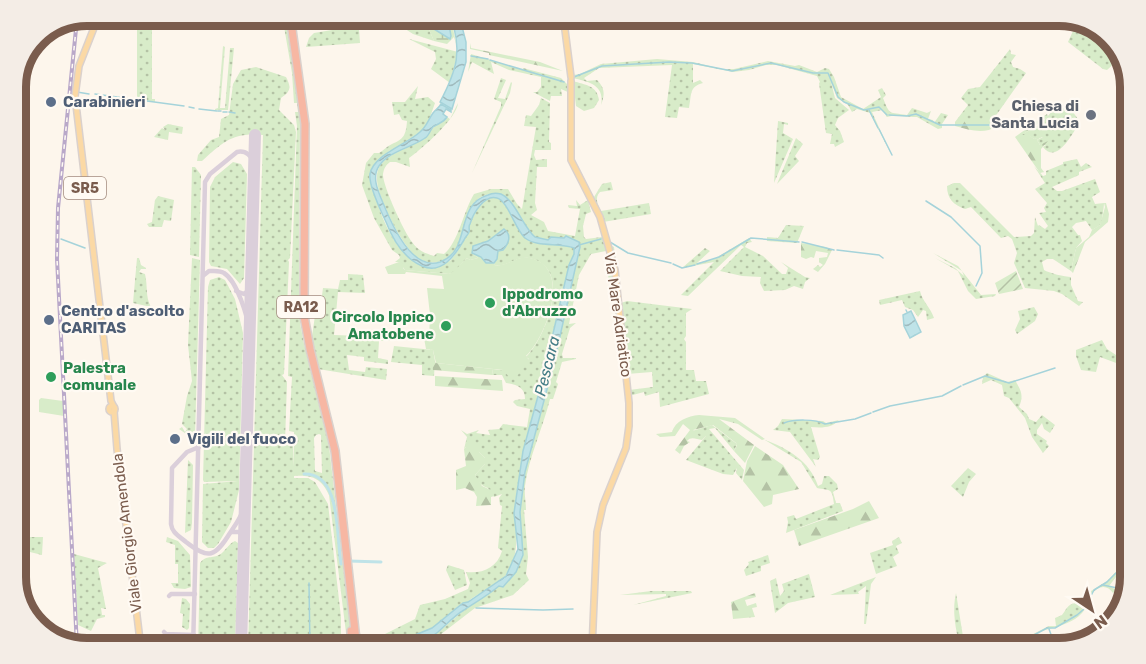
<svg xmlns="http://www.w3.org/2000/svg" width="1146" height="664" font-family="Rubik,sans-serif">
<defs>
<pattern id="grass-dots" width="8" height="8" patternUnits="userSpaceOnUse" patternTransform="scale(1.5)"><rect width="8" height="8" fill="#d8ecc9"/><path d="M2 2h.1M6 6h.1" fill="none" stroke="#b4c2a5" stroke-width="1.8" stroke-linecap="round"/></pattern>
<pattern id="forest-firs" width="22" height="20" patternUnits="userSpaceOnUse" patternTransform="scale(1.5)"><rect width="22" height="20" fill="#d8ecc9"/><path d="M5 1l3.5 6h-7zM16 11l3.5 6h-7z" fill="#b4c2a5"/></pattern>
<pattern id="wetland-marsh" width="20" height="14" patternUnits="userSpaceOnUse" patternTransform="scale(1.5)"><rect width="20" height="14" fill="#d8ecc9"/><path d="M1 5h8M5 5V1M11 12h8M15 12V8" fill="none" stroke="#b4c2a5"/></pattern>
<pattern id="garden-furrows" width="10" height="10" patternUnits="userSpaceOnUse" patternTransform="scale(1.5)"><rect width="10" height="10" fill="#d8ecc9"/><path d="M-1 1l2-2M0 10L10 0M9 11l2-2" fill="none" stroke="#b4c2a5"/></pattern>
<pattern id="water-waves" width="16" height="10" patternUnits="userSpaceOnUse" patternTransform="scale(1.5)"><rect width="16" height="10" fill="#bfe3e8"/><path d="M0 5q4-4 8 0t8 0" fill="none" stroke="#a0bbbe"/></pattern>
</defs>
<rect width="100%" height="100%" fill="#fdf6ec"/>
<g fill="url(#grass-dots)" fill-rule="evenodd">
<path d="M282 15H285L286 21 300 118 299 280 300 323 304 344 329 446 350 626 351 649H348L329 495C321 478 312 475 294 476V478H308L315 482 328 504 341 617V649H248L263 135C233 132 223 142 202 161H197L198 155 211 140 219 137 221 119 229 115 233 84 241 70 256 67 286 77C292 88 290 92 281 98L279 110 294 125 296 132 290 258 288 260 289 262 284 374 282 375 287 382 285 443H293L294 467V432L289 431 292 377 288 376 297 126 295 112H298L297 103H294L292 73ZM319 434 321 435 322 473 315 471 314 438 316 435Z"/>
<path d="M403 15H420V20L428 27 434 41 413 34 396 23 395 19 397 20Z"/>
<path d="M139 18H146L152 21V99H155V102L137 99V24Z"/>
<path d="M1078 20 1095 25 1121 51 1118 60 1107 70 1103 69 1068 42Z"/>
<path d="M356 26 359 29 360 43 306 47 309 38 314 33Z"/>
<path d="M409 39 458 52 450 83 431 69 436 59 435 52Z"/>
<path d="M223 46 225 47 220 108H225L230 48H234L228 110H215V109L218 108Z"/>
<path d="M1010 49 1011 54 1016 55 1011 62 1013 67 1020 69 1026 73 997 114 992 120 955 122 968 105 961 98 968 89 980 87Z"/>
<path d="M471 54 523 70V68L561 78 570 87V93L561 89 562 96H551L550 101 533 92H537L541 87V77L509 70 491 62 494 74 472 62 468 72Z"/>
<path d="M657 59 693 62 722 69H734L768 61 795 66 799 65 817 72 825 68 829 69 834 77 841 97 863 109 881 97 878 90 882 88 886 95 883 98C890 116 889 112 907 115L912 108 927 113 931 111 928 119 933 120 934 123 941 113 948 115 942 124V128L938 129 917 117C908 117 895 114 887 117L882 110 872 112 892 156 870 113 857 109 852 112 848 105 837 98 831 82 835 98 849 110 838 118 835 125 840 131 844 142 835 147 834 144H830L832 134 826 133 819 83 820 82 817 76 777 65H766L749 70 733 72 693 64V83L700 80 703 83C689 87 692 93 689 108L679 107 677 118 665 117 672 65 599 68 584 78 587 81 597 80C605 88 605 95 601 105 605 85 589 82 573 78V75L580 74 601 64Z"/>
<path d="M501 78 506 80 498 98 505 99 511 82 512 83 510 93 472 173 501 106V102L494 99Z"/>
<path d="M573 81C585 85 597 85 599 100L594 108 584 111 576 106Z"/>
<path d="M418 86 415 99 428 97 435 103 428 123 421 132 406 144 389 151 369 176C377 203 386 235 406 255 411 260 417 262 422 266L450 261C454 255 460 249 463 242 468 230 482 183 502 201 511 209 515 226 523 236L574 248V254L569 265C560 306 551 346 541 386 531 423 521 459 516 497 512 524 524 553 505 576 497 587 476 593 468 602L462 603 432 628 396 643 389 649H369L370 638 385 634 415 619 420 605 445 599 468 589 470 583 466 572C482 574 497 568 502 551L498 548 502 506 500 505 499 498 502 494 494 497 488 488C481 486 478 482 475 475L485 464V458L479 452 466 447 464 449 467 437 461 430 467 434 479 430 476 433 490 435 488 430 499 429 503 424 527 427 530 409 517 406 513 402 515 400 525 399C525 388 518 385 506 383L502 375H492L493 369C507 372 518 368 529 359L526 357C546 337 574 267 529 258 516 256 506 268 494 265L498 251 503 250C509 241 511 237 504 229L488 241 473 246 472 253 478 258 470 260 467 258 454 272 449 274 405 270 399 262H395L400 258 399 255 392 250 374 218 362 185 366 163 374 153H379C383 151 387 146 392 144 404 139 406 135 407 121L402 120 399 114 394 115 392 102H405Z"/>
<path d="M541 98 550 103 549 142 551 143V150H535L534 155 536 160 547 159V167H537L535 203 537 210 531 215 544 222 548 231 575 236 580 209 569 208 568 205 577 206 576 200 580 205 588 200 591 212 586 214 583 226 584 237 586 239 602 237 606 250H610V245L614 247 621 303 627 301 692 309 686 313V336L684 339 686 342V370H694L696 381H706L709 394 660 407 659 392 645 396 644 392 629 396V390L653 387 652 372 627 374C624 353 620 328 615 312H612L616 307V296L613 284H609L606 251 591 254 579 275 569 324 576 323 570 328 562 354 563 358H576V359L562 362 556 382 558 384 553 399H550C543 428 529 456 525 486 524 493 526 502 526 510H524L528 557 526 574 529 580 513 595 475 608 436 638 413 649H399L436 634 463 611 499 586 503 587 516 572 520 512 525 472 554 363 580 247 564 238 551 237 548 240 535 237C522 226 511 192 492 194 465 196 466 229 457 247 448 265 426 268 412 253 399 237 391 221 383 202 364 156 393 158 424 138 428 136 430 131 433 128 437 123 443 123 447 117L450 119 458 103C457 118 423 148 409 158L410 167 396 162H390C386 165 384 168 383 174 382 184 404 232 412 242 418 251 425 253 434 256L437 253 444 254C458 243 464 210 474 194L491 189H508L517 204 522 209 536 127 524 126 526 115 531 116 539 105Z"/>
<path d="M1068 105 1080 122C1072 134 1057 165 1043 147L1046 145H1040L1037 140 1043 137 1034 139 1028 135H1021L1042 123 1053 110 1057 112Z"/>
<path d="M778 121 788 123V125L784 124 783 133 793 139 774 183Z"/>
<path d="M168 124 183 127 182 134 169 132 168 140 154 137 162 128 165 130 163 127Z"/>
<path d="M796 138 803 144 795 156 799 161 777 184Z"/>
<path d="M1077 159 1081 167 1086 163 1092 167 1079 172V175L1052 187 1057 191H1062L1095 179 1100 192 1092 197 1095 204 1104 203C1104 206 1102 223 1100 225 1098 227 1095 228 1092 230L1086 221 1076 223 1072 227 1078 235H1080L1082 241 1076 248 1071 271 1053 259H1047L1042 262 1044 270C1049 273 1065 277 1071 277V285L1078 301 1083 302 1079 306 1062 294 1054 291 1025 288 1014 263 1017 253 1012 239 1008 236 1001 238 971 207 965 209C954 205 947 199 947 186L954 183H960L1014 237 1031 236 1034 233 1035 217 1038 226 1039 225 1045 229 1048 226 1039 213 1046 212 1044 208 1047 203 1035 189 1045 183 1034 166 1043 176 1046 175V171L1063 164V162Z"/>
<path d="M233 162 241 164 247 174 244 278 240 284 227 269 211 266 209 262 210 187 215 177Z"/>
<path d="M192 167H195L201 175 199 257 190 255Z"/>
<path d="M611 182 613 190 600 192C594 198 598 205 601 211L649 203 651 214 603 222 594 197 602 184Z"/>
<path d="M158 196 174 200 171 221 164 220 162 227H149L147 224 152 222 155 200Z"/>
<path d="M786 225 804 226 797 243 767 241V237L778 238Z"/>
<path d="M749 238 752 242 747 243 745 247 763 256 782 274H786L788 268 781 262 805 277 810 278 805 282 803 289 794 286 785 290 764 291 760 283 761 277 742 276 720 271 744 247 741 245 688 296 681 295 714 262 682 268 705 248 710 251 697 263 714 259Z"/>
<path d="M933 253 958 266 981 295 996 294 995 296 976 299 968 291 958 271 935 258 955 268 964 276 962 271Z"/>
<path d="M137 258H139L141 265 146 268V269H141L139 272 145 274C148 286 145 296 151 307L133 303Z"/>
<path d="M192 258 200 260 195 436 192 438 179 429 182 427 185 432 187 429 182 424 187 396 192 381 188 345Z"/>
<path d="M348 274 363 275 365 293 338 292 334 335 392 337V341H379L378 358 388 360V364L364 361V357L347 355 349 370 365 372 366 367 387 369 386 380 318 369 311 337 312 336 316 309 320 310 323 288 338 289 340 280H348Z"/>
<path d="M219 277 225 280 235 299 243 333 239 490 231 522 218 544 214 548H208L202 542 203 484 238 481 204 482 203 480 208 287 210 280Z"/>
<path d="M920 291C922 301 931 308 934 318L927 320 926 311 923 310 918 317 913 310 905 307 902 300 880 305 879 300Z"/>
<path d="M1034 307 1038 314 1035 321 1017 334 1015 330 1020 319 1018 311Z"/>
<path d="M1102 340 1107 349 1119 357 1123 353 1127 355V367L1100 357 1096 372 1081 370 1076 356V350Z"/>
<path d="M394 346 433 350 435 361 434 376 422 375V365L391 362Z"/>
<path d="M987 373 1007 382 1015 380C1021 391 1024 395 1019 407L1027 414 1029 419 1036 422 1042 415 1055 425 1050 433 1044 429 1042 423 1037 430V434L1047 441 1046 443 1049 446 1043 453 1032 437 1025 418 1009 398 1004 396 1002 385 991 380 982 384 983 377Z"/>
<path d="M782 419 823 421 826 423 839 420C832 428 822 428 811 427L820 457 818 460 813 459 816 467 790 432 773 430 778 426Z"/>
<path d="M712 425 737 444 734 451 715 428 709 429 744 470 742 480 736 473 737 468 733 475 723 474 724 467 723 474 686 460 706 436 700 437 692 431Z"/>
<path d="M765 440C787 448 810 461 818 486L822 484 824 476H829L837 484 838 489 833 492 836 503H840L843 511 786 533 788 522 787 517 794 515 796 519 834 504C832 486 829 491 817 488L801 462Z"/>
<path d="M188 460 193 465 192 523 191 530 185 533Z"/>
<path d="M968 468 976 474 969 482 963 497 951 486Z"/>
<path d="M29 537H43L42 555 30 552Z"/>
<path d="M167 537 178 541 190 555 191 587 185 589 174 588 171 583H178V564H175V545L166 542Z"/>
<path d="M899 537 902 543 896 546 899 553 893 557 897 566 876 574 870 553 893 545 892 541Z"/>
<path d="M235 541 238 543 235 649H198L200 563C206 555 210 559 219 555 225 552 228 544 235 541Z"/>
<path d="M74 554 107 563 98 568 106 609 101 608 102 615H105V617L97 619 91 631 78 625Z"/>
<path d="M768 555 770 563 761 566V571L746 576 744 570 749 564 748 562Z"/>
<path d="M1131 556V578L1128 583 1120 576 1116 577 1109 586 1115 589 1116 591 1113 593C1109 587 1103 585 1097 589 1088 594 1089 606 1082 613 1074 622 1060 626 1049 629 1038 631 1021 644 1011 649H1004L1049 626H1056L1055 618 1062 615C1067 609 1067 604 1076 603L1083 609 1091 591 1107 581Z"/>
<path d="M448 565 464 570 467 585 455 590 446 570Z"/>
<path d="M809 574 815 597 788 603 775 613 770 581 776 578 780 596 784 591 782 584Z"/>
<path d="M876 577 871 584 866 624H864L866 586 858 592 859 594 830 595Z"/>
<path d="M651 591H691L692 593 633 605 666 596V594L620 595Z"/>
<path d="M956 593 965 649H961C955 630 952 609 956 593Z"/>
<path d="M182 598 186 599 190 604 189 628 187 630 182 627 183 614 180 613Z"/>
</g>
<g fill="url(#forest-firs)">
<path d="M470 43 471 48 540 62 563 71 489 55V53L470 49Z"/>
<path d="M1047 114 1048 117 1022 135H1029L1034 139 1043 136 1037 140 1040 145 1048 141 1041 149V168L1044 172 1040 173 1015 137Z"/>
<path d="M964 119 992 120 997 126C984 135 970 130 955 126V122Z"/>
<path d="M1104 203H1106L1109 214 1108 222 1085 242 1073 273 1071 271 1076 248 1089 237 1092 230 1100 225 1105 207Z"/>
<path d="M801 243 826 247 832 250 825 264 818 272 813 269 818 265 820 267 823 265 819 262V258L827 257 828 253 816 251 814 258 811 257 806 259 801 257Z"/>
<path d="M430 349 432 350 434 361 436 363 493 369 492 375 433 370Z"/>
<path d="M435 376 502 380 503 391 435 386Z"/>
<path d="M699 415 735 418 765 439 762 440 738 424 719 419 754 445 745 463 734 451 737 445 736 443 713 425 693 430 700 437 706 434V436L702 440C696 439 691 436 687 441L690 442 684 446 680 454 675 450 690 430 683 424 675 436 660 437 656 434 672 432C675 421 688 416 699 415Z"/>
<path d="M470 443H474L478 447 479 452 485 458V464L475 475 482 486 493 491 494 496 491 497V505L476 506 477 497 474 492 465 488 456 490V470L466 466 464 449Z"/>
<path d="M755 446 783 465 799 489 773 495 772 504 764 507 743 481 747 461Z"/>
<path d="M869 501 879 518 799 546 794 530 853 509Z"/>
<path d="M755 593 756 597 745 600 747 606 756 603 757 607 752 608 755 617 733 619 731 602Z"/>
</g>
<path fill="url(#wetland-marsh)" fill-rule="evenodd" d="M420 15H450L457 47 454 37 447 44 434 41 428 27 421 22ZM445 18 448 19 451 36 450 39 434 29V23Z"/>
<g fill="#d8ecc9">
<path d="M504 229C512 235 508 243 503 250L498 251 494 265C506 268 516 255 530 258 573 267 546 337 526 356L529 360 520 367 521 370 518 375 510 378 503 370 436 363 433 350 426 349 424 338H429L430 315 427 288 444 289 442 276 406 272 405 274H388L385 267 399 262 404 264 403 268 405 270 449 274 454 271 467 258 470 260 478 258 472 253 473 248 488 241Z"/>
<path d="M41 398 63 401 64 416 39 412V400Z"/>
</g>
<path fill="url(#garden-furrows)" d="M1016 271 1023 289 999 294 995 283Z"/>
<g fill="url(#water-waves)" stroke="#a5d3da" stroke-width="1.5">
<path d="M450 15H459L466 42V62L452 109 440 102C457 70 463 50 450 15Z"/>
<path d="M445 18 448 19 451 36 450 39 434 29V23Z"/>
<path d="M441 104 451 110V112L446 109 443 114 447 117C443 123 439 123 433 127 430 130 429 136 425 138 411 148 389 151 379 166 370 179 381 197 386 210 394 229 413 271 440 262 448 259 453 255 457 247 466 229 463 202 488 195 492 193 497 193 501 194 515 200 523 227 535 237L548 240 551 237 564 238 566 236 579 242 580 247 554 363 525 472 520 512 523 555 516 572 503 587 499 586C487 596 476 602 464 610 454 616 446 625 438 632 426 642 404 649 389 649L396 643 432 628 463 603 468 602 506 576 518 549 514 513 523 451 541 385 569 265 574 254V248C559 242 538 248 525 238 515 229 508 201 497 198 484 194 473 214 470 224 468 226 470 230 469 232 468 235 465 237 464 240 455 255 442 275 422 266 403 258 393 240 386 222 381 211 368 185 370 174 373 155 406 145 420 132 427 126 428 120 433 113 436 109 438 109 441 104Z"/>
<path d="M504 229C512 235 509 243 503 250L498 251 497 259 494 263H486L481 257 472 253 473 246 488 241Z"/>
<path d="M911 311 921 332 910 338 904 326 903 315Z"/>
</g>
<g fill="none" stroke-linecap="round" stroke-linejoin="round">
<g stroke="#a5d3da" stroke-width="1.5">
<path d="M471 56 488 59"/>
<path d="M490 60 564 82"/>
<path d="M574 77 602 66 669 62 692 63 732 71 771 63 813 73H828L838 97 844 102 864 110 879 107 887 115"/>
<path d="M77 92 89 94"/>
<path d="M95 94 184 106"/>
<path d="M189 107 194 108"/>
<path d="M199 109 217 111"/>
<path d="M869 110 878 128"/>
<path d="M218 111H221"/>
<path d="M223 112H227"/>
<path d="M229 112 235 113"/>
<path d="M889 115 907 116 916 114 940 125H993"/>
<path d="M879 129 892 155"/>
<path d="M926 201 951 217 980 246 982 273 976 286"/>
<path d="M15 219 19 221"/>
<path d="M61 239 85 248"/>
<path d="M610 242 628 253 671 263"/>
<path d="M802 242 834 250"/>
<path d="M579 245 601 239"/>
<path d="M837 250 879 255 883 258"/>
<path d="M673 264 682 268 695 265"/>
<path d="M697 264 719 257 751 238 799 242"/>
<path d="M1118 295 1131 291"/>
<path d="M906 310 907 312"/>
<path d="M963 385 985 376 1009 383 1055 368"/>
<path d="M873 412 890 406 942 396 961 386"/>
<path d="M784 423C794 419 815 419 825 424L855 419 871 413"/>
<path d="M309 583 310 649"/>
<path d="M1103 585 1122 589"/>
<path d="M476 608 543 610 573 609"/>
<path d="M1049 629 1053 640"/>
<path d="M1008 649 1047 628H1055L1077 615 1084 609 1094 590 1107 582 1131 558"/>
</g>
<g stroke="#bfe3e8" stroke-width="3">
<path d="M304 474C342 473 336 537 341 564"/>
<path d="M349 561 381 562"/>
</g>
<g stroke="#dbcfda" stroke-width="4.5">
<path d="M204 275 209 271C214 271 220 270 224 273 237 281 248 317 249 331"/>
<path d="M236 291 244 294 249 290 251 287"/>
<path d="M199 447 187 452 172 468 171 524C172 533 179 536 186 542 209 560 215 557 230 533 236 524 243 515 245 504"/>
<path d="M232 532H239L244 538"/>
<path d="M169 596 171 594H195"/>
<path d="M164 632 166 634 194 635"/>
<path d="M193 649 205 182 210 174 237 152C246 150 252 156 254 165"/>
</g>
<path stroke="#dbcfda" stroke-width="12" d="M241 649 255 135"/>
<g stroke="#dad1cd" stroke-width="8">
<g id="major">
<path d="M99 15 79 66 75 96 111 401 114 407"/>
<path d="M561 15 565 30 571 77"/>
<path d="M571 81V160L600 217 615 270 629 403V426L626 448 603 505 597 532 592 649"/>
<circle cx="112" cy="409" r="3"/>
<path d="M114 411 117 449 141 649"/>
</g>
</g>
<g stroke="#dad1cd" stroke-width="10">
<g id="highway">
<path d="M290 15 305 124 304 316 310 349 335 451 357 649"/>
<path d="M351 631 352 649"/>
<path d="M358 638 363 646 368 643"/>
</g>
</g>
<use href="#major" stroke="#fbd9a5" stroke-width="5"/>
<use href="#highway" stroke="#f7b7a3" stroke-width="7"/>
<g stroke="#b9a8c9" stroke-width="4">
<path id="rail" d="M77 19 58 208 57 259 77 646"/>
</g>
<use href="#rail" stroke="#fffaf3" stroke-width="1.5" stroke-dasharray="4.5" stroke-linecap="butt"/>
</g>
<g fill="#5c6f8a" stroke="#fffaf3" stroke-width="2">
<circle cx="51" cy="102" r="6"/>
<circle cx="49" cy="320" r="6"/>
<circle cx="175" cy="439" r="6"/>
</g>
<circle fill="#6b7280" stroke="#fffaf3" stroke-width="2" cx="1091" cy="115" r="6"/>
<g fill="#2e9e5b" stroke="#fffaf3" stroke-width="2">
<circle cx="490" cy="303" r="6"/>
<circle cx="446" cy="326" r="6"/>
<circle cx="51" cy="377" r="6"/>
</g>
<g text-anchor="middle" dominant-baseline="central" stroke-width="4.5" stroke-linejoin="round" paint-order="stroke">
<g fill="#fffaf3" stroke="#a28b7f" stroke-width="1.5">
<rect x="64" y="177" width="42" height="22" rx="4.5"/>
<rect x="277" y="296" width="48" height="22" rx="4.5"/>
</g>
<g font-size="14" font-weight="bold" fill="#7a5c4d">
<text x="85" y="188">SR5</text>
<text x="301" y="307">RA12</text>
</g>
<g font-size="15" font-weight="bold" fill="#4e5e75" stroke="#fffaf3" text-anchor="start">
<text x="63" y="102">Carabinieri</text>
<text x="61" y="311">Centro d'ascolto<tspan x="61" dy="17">CARITAS</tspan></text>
<text x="187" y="439">Vigili del fuoco</text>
</g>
<g font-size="15" font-weight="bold" fill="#5b616d" stroke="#fffaf3" text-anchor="end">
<text x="1079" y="106">Chiesa di<tspan x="1079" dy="17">Santa Lucia</tspan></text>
</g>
<g font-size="15" font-weight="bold" fill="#27864d" stroke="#fffaf3" text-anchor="start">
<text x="502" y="294">Ippodromo<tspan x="502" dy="17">d'Abruzzo</tspan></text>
<text x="434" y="317" text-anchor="end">Circolo Ippico<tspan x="434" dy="17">Amatobene</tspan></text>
<text x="63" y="368">Palestra<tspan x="63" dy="17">comunale</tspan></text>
</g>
<g font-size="15" fill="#7a5c4d" stroke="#fffaf3">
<text transform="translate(618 315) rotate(82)">Via Mare Adriatico</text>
<text transform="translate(127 533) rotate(-97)">Viale Giorgio Amendola</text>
</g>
<g font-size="16" font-style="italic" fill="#437c86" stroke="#fffaf3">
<text transform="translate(547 366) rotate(-76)">Pescara</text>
</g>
</g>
<path d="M0 0H1146V664H0ZM87 26H1059A61 61 0 0 1 1120 87V577A61 61 0 0 1 1059 638H87A61 61 0 0 1 26 577V87A61 61 0 0 1 87 26Z" fill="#f4ede6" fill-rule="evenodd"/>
<path fill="none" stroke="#7a5c4d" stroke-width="8" d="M87 26H1059A61 61 0 0 1 1120 87V577A61 61 0 0 1 1059 638H87A61 61 0 0 1 26 577V87A61 61 0 0 1 87 26Z"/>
<g transform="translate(1092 610) rotate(144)" stroke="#fffaf3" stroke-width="4.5" paint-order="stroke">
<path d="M0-4.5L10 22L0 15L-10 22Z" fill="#7a5c4d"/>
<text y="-9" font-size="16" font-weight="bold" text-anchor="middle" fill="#7a5c4d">N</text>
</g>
</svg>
